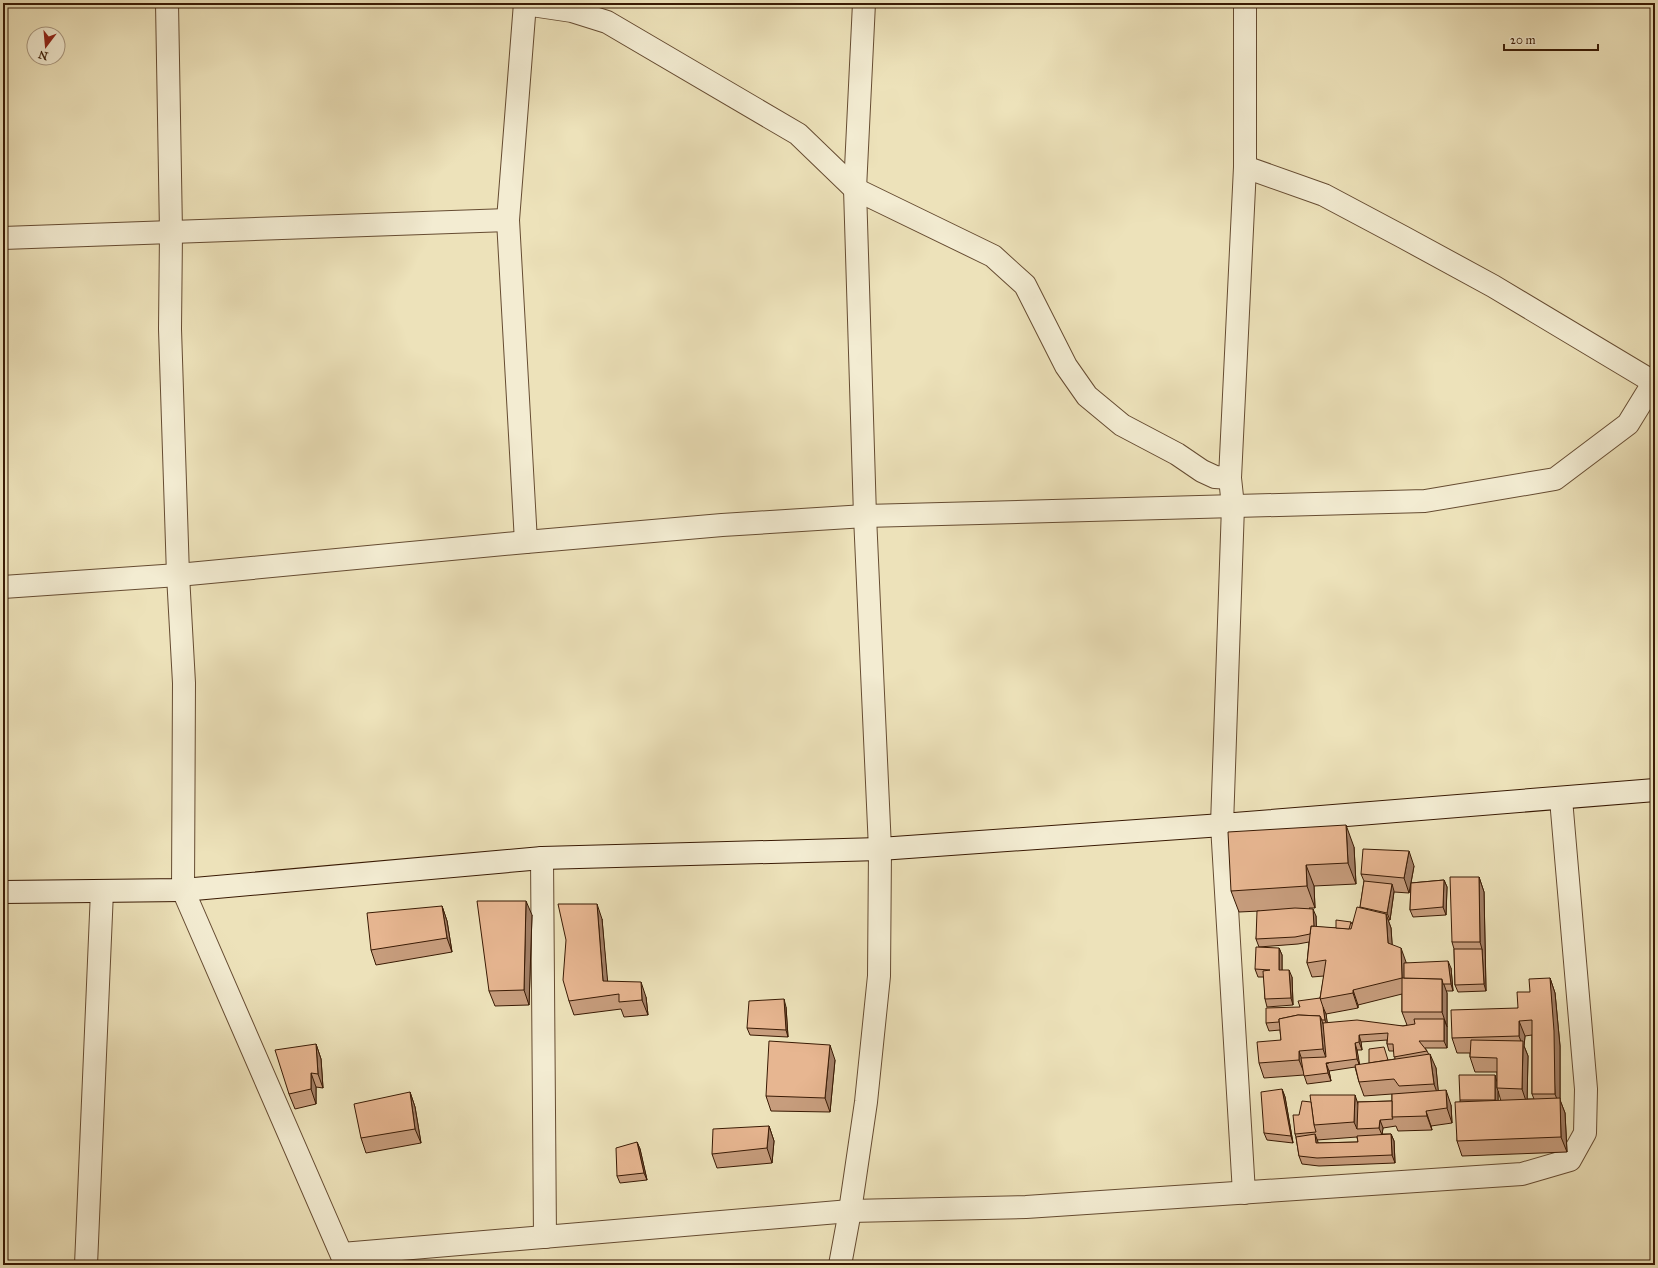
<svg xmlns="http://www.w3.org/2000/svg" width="1658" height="1268" font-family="'IM FELL Great Primer',serif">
<rect width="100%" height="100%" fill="#ede2ba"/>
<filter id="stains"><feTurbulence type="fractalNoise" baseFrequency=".005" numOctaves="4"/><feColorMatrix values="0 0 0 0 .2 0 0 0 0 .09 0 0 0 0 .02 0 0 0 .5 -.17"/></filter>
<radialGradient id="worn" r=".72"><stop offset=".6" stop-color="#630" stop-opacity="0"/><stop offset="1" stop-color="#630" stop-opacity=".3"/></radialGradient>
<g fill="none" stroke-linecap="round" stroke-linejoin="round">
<g stroke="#664c32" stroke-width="24">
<g id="street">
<path d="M167 3 171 232 170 329 178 575 184 683 183 890 346 1265"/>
<path d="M525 3 508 220 526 542"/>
<path d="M525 4 572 11 607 22 798 134 855 189 993 256 1025 285 1066 366 1087 396 1122 425 1177 454 1202 471 1215 477 1230 478"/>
<path d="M1245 167 1324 195 1403 237 1493 286 1655 383"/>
<path d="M3 238 508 220"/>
<path d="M3 587 178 575 526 542 722 525 865 516 1425 501 1555 479 1628 424 1655 380"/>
<path d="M542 858 545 1237"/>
<path d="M1244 1193 1222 825 1233 506 1230 478 1245 167V3"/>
<path d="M342 1254 850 1211 1026 1207 1522 1174 1570 1160 1585 1133 1586 1089 1561 799"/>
<path d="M86 1265 102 891"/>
<path d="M840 1265 850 1211 866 1102 879 976 880 849 865 516 855 189 864 3"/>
</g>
</g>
<g stroke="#391a04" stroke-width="24">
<path id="secondary" d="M3 892 183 890 542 858 880 849 1222 825 1655 790"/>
</g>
<use href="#street" stroke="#f3ecd2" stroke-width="22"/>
<use href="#secondary" stroke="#f3ecd2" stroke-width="22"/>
</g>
<g fill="#c79d7d" stroke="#391a04" fill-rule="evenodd">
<path d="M1354 847 1356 884 1314 886 1315 908H1309L1316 916V927L1336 928 1351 922 1352 924 1360 908 1364 881 1361 874 1414 866 1411 883 1444 880 1447 887 1446 915 1413 917 1410 910 1411 884 1409 893 1394 892 1390 920H1388L1391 928 1392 944 1406 963 1451 968 1453 991H1446L1447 993V1048H1425L1427 1051 1436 1068 1438 1091 1451 1105 1452 1123 1431 1126 1432 1130 1398 1131 1396 1126 1383 1128 1382 1134H1391L1394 1141 1395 1163 1319 1166 1302 1164 1299 1156 1296 1137 1295 1134 1299 1115 1311 1102H1358L1392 1101V1094L1364 1096 1359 1082 1355 1067 1329 1071 1331 1081 1307 1084 1304 1075 1264 1078 1259 1063 1281 1040 1280 1030 1269 1031 1266 1023 1300 1007 1320 998 1324 976 1312 977 1307 963 1309 942 1298 944 1259 947 1256 939 1260 911 1239 912 1231 891ZM1402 994V1012L1407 1025 1403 1026 1327 1023 1326 1014 1358 1008V1005ZM1387 1040V1044L1389 1051H1394L1395 1059 1359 1065 1357 1050H1362L1361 1042ZM1357 1137 1358 1142 1318 1143 1317 1140Z"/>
<path d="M1479 877 1484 892 1486 991 1458 992 1455 985 1454 949 1452 942Z"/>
<path d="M442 906 447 921 452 952 376 965 371 950Z"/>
<path d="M532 915 529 1005 495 1006 489 991Z"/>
<path d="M602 919 607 981 646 997 648 1015 624 1017 621 1009 574 1015 569 1001Z"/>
<path d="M1279 948 1282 955V970L1292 977 1293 1005 1267 1007 1265 999 1264 977H1258L1255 969Z"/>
<path d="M1550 978 1555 993 1560 1046V1100L1565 1113 1567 1152 1462 1156 1457 1141 1460 1102V1100L1497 1081V1072H1475L1470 1057V1053H1457L1452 1038 1518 1008 1530 992ZM1532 1035V1094L1534 1099H1527L1528 1056 1524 1046 1525 1036ZM1498 1091 1501 1101H1498Z"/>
<path d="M786 1007 788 1037 750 1035 747 1028Z"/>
<path d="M316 1044 321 1059 323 1088 316 1087V1104L295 1109 289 1094Z"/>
<path d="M835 1060 830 1112 771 1111 766 1096Z"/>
<path d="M1282 1089 1285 1097 1293 1143 1267 1140 1264 1133Z"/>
<path d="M410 1092 415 1107 421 1143 366 1153 361 1138Z"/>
<path d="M769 1126 774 1141 772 1163 717 1168 712 1154Z"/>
<path d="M637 1142 640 1149 647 1180 620 1183 617 1176Z"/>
</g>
<g fill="#a27f66" stroke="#391a04">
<path d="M1346 825 1354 847 1356 884 1348 863Z"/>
<path d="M1409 851 1414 866 1409 893 1404 878Z"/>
<path d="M1306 865 1314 886 1315 908 1307 886Z"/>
<path d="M1479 877 1484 892 1486 991 1484 984 1482 949 1480 942Z"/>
<path d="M1444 880 1447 887 1446 915 1443 907Z"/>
<path d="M1392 884 1394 891 1390 920 1387 913Z"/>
<path d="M526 901 532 915 529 1005 524 990Z"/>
<path d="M597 904 602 919 609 996 603 981Z"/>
<path d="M442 906 447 921 452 952 447 938Z"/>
<path d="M1313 909 1316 916 1317 941 1314 933Z"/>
<path d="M1386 914 1391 928 1393 957 1388 943Z"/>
<path d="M1279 948 1282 955V977L1279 970Z"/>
<path d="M1401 948 1406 962 1407 985 1402 978Z"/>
<path d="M1448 961 1451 968 1453 991 1451 984Z"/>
<path d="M1289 970 1292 977 1293 1005 1291 998Z"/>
<path d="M1550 978 1555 993 1560 1046V1100L1565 1113 1567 1152 1561 1137 1560 1107 1555 1094Z"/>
<path d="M1442 979 1447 993V1027L1442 1012Z"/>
<path d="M641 982 646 997 648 1015 642 1000Z"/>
<path d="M1353 990 1358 1005V1008L1353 993Z"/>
<path d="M784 999 786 1007 788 1037 786 1030Z"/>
<path d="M1323 1007 1326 1014 1328 1027 1325 1020Z"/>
<path d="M1320 1016 1326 1031 1328 1064 1323 1049Z"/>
<path d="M1444 1019 1447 1027V1048L1444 1041Z"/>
<path d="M1519 1021 1525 1036 1524 1046 1528 1056 1527 1104 1522 1089 1523 1047 1519 1036Z"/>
<path d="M1359 1035 1361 1042 1362 1050 1359 1042Z"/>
<path d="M1355 1043 1357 1050 1360 1066 1357 1059Z"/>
<path d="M316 1044 321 1059 323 1088 318 1074Z"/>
<path d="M830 1045 835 1060 830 1112 825 1098Z"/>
<path d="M1299 1051 1304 1066 1305 1075 1299 1060Z"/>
<path d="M1430 1054 1436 1068 1439 1098 1434 1084Z"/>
<path d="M1326 1063 1329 1071 1331 1081 1328 1073Z"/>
<path d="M311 1073 316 1087V1104L311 1089Z"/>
<path d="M1495 1075 1497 1082V1088L1498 1091V1107L1495 1100Z"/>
<path d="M1282 1089 1285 1097 1293 1143 1291 1136Z"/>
<path d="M1446 1090 1451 1105 1452 1123 1447 1108Z"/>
<path d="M410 1092 415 1107 421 1143 415 1129Z"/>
<path d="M1355 1095 1360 1110 1357 1129 1354 1122Z"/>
<path d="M1426 1111 1431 1126 1432 1130 1427 1116Z"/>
<path d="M1380 1120 1383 1128 1382 1135 1379 1128Z"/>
<path d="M769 1126 774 1141 772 1163 767 1148Z"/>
<path d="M1315 1134 1318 1142V1151L1316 1143Z"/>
<path d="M1391 1134 1394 1141 1395 1163 1392 1155Z"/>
<path d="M637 1142 640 1149 647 1180 644 1173Z"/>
</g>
<g fill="#e7b691" stroke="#391a04">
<path d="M1346 825 1348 863 1306 865 1307 886 1231 891 1228 832Z"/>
<path d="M1363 849 1409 851 1404 878 1361 874Z"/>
<path d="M1450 877H1479L1480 942H1452Z"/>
<path d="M1444 880 1443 907 1410 910 1411 883Z"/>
<path d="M1364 881 1392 884 1387 913 1360 907Z"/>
<path d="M477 901H526L524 990 489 991Z"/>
<path d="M558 904H597L603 981 641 982 642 1000 619 1002V994L569 1001 563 980 566 940Z"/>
<path d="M442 906 447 938 371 950 367 913Z"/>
<path d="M1357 907 1386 914 1388 943 1401 948 1402 978 1442 979V1012H1402V978L1353 990V993L1320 999 1326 960 1307 963 1311 926 1351 929Z"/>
<path d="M1295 908 1313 909 1314 926H1311L1310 934 1295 937 1256 939 1257 911Z"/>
<path d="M1336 920 1351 922 1349 929 1336 928Z"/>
<path d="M1256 947 1279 948V970H1289L1291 998 1265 999 1263 971 1270 970 1255 969Z"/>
<path d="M1454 949H1482L1484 984 1455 985Z"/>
<path d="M1448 961 1451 984H1443L1442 979 1404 978V963Z"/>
<path d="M1550 978 1554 1031 1555 1094H1532V1020L1519 1021V1036L1452 1038 1451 1010 1518 1008 1517 992H1530L1529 979Z"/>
<path d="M1320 998 1323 1007 1325 1020H1322L1320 1016 1298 1015 1279 1019V1022L1266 1023V1008L1300 1007 1298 1001Z"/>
<path d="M784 999 786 1030 747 1028 749 1001Z"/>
<path d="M1298 1015 1320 1016 1323 1049 1299 1051V1060L1259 1063 1257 1042 1281 1040 1279 1019Z"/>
<path d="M1414 1019H1444V1041H1419L1427 1051 1394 1057 1393 1044H1387L1388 1033 1359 1035V1042L1355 1043 1357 1059 1326 1063 1328 1073 1304 1076 1301 1058 1326 1057 1323 1023 1357 1020 1403 1026 1415 1024Z"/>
<path d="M1471 1040 1523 1041 1522 1089 1497 1088V1058L1470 1057Z"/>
<path d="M769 1041 830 1045 825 1098 766 1096Z"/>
<path d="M316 1044 318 1074 311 1073V1089L289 1094 275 1050Z"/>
<path d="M1384 1047 1388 1060 1369 1063V1049Z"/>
<path d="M1430 1054 1434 1084 1399 1086 1394 1079 1359 1082 1355 1065Z"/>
<path d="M1459 1075H1495V1100H1460Z"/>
<path d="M1282 1089 1291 1136 1264 1133 1261 1092Z"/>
<path d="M1446 1090 1447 1108 1426 1111 1427 1116 1392 1117V1094Z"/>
<path d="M410 1092 415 1129 361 1138 354 1104Z"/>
<path d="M1310 1095H1355L1354 1122 1314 1125Z"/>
<path d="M1560 1098 1561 1137 1457 1141 1455 1102Z"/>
<path d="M1302 1101 1311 1102 1314 1125 1316 1132 1295 1134 1293 1115H1299Z"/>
<path d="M1392 1101V1117L1393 1119 1380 1120 1379 1128 1357 1129 1358 1102Z"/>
<path d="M769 1126 767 1148 712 1154 713 1129Z"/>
<path d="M1315 1134 1316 1143 1358 1142 1357 1136 1391 1134 1392 1155 1317 1158 1299 1156 1296 1137Z"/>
<path d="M637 1142 644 1173 617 1176 616 1148Z"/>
</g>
<rect width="1658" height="1268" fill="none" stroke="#ede2ba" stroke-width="16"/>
<rect x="4" y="4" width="1650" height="1260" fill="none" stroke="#391a04" stroke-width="2"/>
<rect x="8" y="8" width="1642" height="1252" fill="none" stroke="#391a04"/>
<g transform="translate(46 46) rotate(196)"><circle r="19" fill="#f3ecd2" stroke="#a99880"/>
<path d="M0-3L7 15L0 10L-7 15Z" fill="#8f2418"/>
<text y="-6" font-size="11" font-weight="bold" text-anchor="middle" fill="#391a04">N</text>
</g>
<path d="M1504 44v6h94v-6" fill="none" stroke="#391a04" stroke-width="2"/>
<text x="1510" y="44" font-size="12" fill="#391a04" stroke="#f3ecd2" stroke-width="3" paint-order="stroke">20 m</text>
<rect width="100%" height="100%" filter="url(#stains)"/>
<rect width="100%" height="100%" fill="url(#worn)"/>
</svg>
